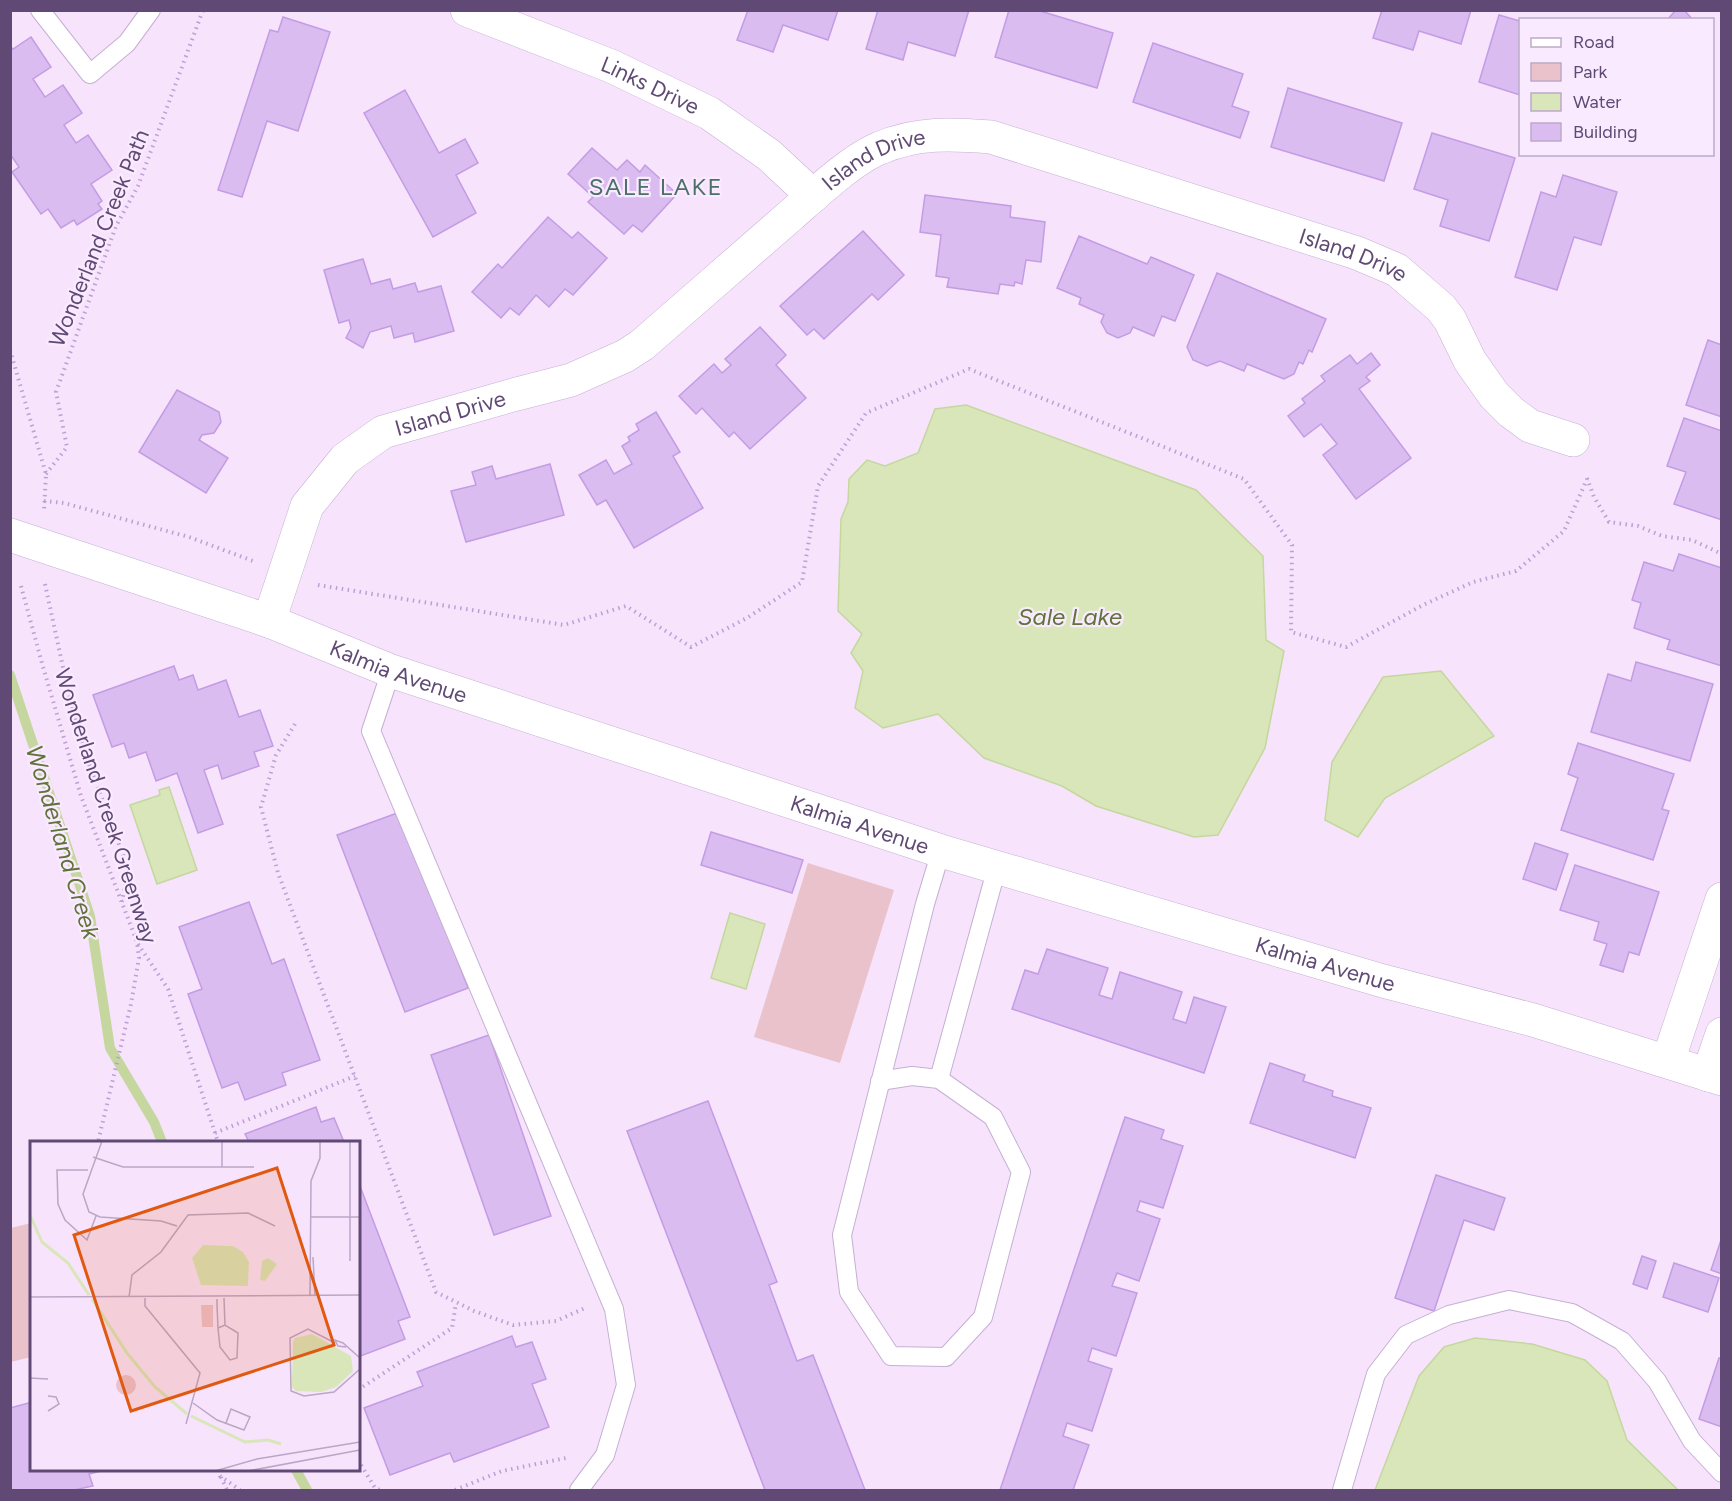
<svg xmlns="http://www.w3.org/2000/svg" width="1732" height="1501" font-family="Figtree,sans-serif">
<rect width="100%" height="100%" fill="#f7e4fc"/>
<g fill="#eac2cc">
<path d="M808 863 894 890 840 1063 754 1037Z"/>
<path d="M31 1223V1357L11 1362V1228Z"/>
</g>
<g fill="#d8e6b9" stroke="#c5d79f" stroke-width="1.5">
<path d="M966 405 1196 490 1263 556 1266 640 1284 651 1265 748 1218 835 1194 837 1096 806 1062 786 984 758 938 714 883 728 855 708 863 671 851 653 862 634 838 611 841 519 848 502 849 479 867 460 885 466 918 453 935 409Z"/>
<path d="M1441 671 1494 736 1385 798 1358 837 1325 820 1332 762 1383 677Z"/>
<path d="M169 787 197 870 157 884 130 805 160 795 159 790Z"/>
<path d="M730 913 765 924 746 989 711 978Z"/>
<path d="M1475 1338 1532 1344 1585 1360 1607 1381 1627 1440 1678 1490H1375L1419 1376 1444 1347Z"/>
</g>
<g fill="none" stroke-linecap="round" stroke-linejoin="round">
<g stroke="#c5d79f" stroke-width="10">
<path d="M10 675 90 916 110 1048 154 1122 162 1142"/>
<path d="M296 1470 307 1490"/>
</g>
</g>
<g fill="#dabcf1" stroke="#c39ce4" stroke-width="1.5">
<path d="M748 10H838L828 40 783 25 773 52 737 40Z"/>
<path d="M878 10H969L955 56 908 42 903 60 866 49Z"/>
<path d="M1009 10H1037L1113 33 1097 88 995 57Z"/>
<path d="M1382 10H1471L1461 44 1419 31 1413 50 1373 38Z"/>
<path d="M1676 10H1684L1693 20H1667Z"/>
<path d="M1499 15 1520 21V95L1479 82Z"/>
<path d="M283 17 330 32 298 131 267 121 242 197 218 190 270 30 278 32Z"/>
<path d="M31 37 51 67 33 79 45 97 63 85 82 113 64 125 76 143 88 135 112 170 91 184 102 201 98 204 102 209 77 225 74 220 61 228 48 209 41 214 12 172 19 167 10 154V46L13 49Z"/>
<path d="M1153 43 1243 74 1232 106 1249 112 1240 138 1133 102Z"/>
<path d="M1288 88 1402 123 1384 181 1271 147Z"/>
<path d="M405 90 439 153 465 139 478 163 456 175 476 213 433 237 364 113Z"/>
<path d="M1432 133 1515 158 1489 241 1440 226 1448 200 1414 189Z"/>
<path d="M592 148 617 170 627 160 640 172 645 165 677 194 642 232 633 225 624 234 588 202 593 197 568 174Z"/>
<path d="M1563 175 1617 192 1601 245 1574 237 1557 290 1515 277 1541 192 1556 197Z"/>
<path d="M925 195 1011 206 1010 217 1045 222 1041 262 1026 260 1022 284 1015 282 1014 286 1000 284 998 294 947 287 949 278 936 276 941 235 920 232Z"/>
<path d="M548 217 572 238 578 232 607 258 573 295 565 289 549 307 536 295 519 315 510 308 501 318 472 292 498 264 502 268Z"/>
<path d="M863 231 904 275 878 300 872 294 824 339 814 329 807 335 780 306Z"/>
<path d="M1079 236 1147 264 1151 257 1194 275 1175 321 1162 316 1154 336 1133 327 1130 333 1118 338 1107 333 1101 322 1104 315 1079 304 1081 298 1057 288Z"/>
<path d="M363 259 371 284 390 279 393 289 415 283 418 292 441 286 454 331 415 342 413 333 394 338 391 326 370 332 363 348 346 338 351 328 349 320 339 323 324 270Z"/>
<path d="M1217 273 1326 319 1312 352 1309 350 1303 364 1299 362 1294 374 1284 379 1247 364 1244 371 1220 361 1207 366 1193 360 1187 347Z"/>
<path d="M760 327 786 355 776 365 806 398 750 449 734 432 729 437 702 408 696 414 679 396 714 364 722 373 731 365 725 359Z"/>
<path d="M1708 340 1722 345V417L1686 405Z"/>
<path d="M1371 353 1380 365 1366 377 1370 381 1359 389 1411 458 1356 499 1323 455 1337 444 1321 424 1304 437 1288 416 1305 403 1302 399 1325 381 1321 376 1350 355 1357 364Z"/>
<path d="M177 390 219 412 221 422 214 433 202 435 199 440 228 458 206 493 139 452Z"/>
<path d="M656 412 680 452 673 456 703 508 634 548 606 500 597 505 579 475 606 460 614 474 632 464 622 446 630 441 628 437 639 430 636 424Z"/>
<path d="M1684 418 1722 431V520L1674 504 1686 472 1667 466Z"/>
<path d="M550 464 564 515 466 542 451 491 476 485 472 472 492 466 496 479Z"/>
<path d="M1679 554 1722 568V666L1667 649 1670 640 1634 628 1641 603 1632 600 1644 562 1673 571Z"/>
<path d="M1636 662 1713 684 1690 761 1591 732 1608 674 1631 681Z"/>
<path d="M174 666 179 680 193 675 198 690 226 680 239 717 260 710 273 746 254 752 259 766 222 779 218 765 204 770 223 824 198 833 177 773 156 781 146 752 129 758 124 743 112 747 93 695Z"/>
<path d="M1578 743 1674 774 1662 809 1669 811 1653 860 1561 830 1578 778 1568 774Z"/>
<path d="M400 812 468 988 405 1012 337 835Z"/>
<path d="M711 832 803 860 792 893 701 865Z"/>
<path d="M1535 843 1568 854 1556 890 1523 879Z"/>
<path d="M1575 865 1659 892 1639 955 1629 952 1623 972 1600 965 1607 944 1594 940 1599 922 1560 910Z"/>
<path d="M249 902 272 964 284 959 320 1060 282 1073 286 1085 245 1100 238 1082 222 1088 188 994 202 989 179 927Z"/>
<path d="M1047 949 1108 968 1099 995 1112 999 1120 972 1182 992 1173 1019 1186 1023 1194 997 1226 1007 1204 1073 1012 1009 1025 970 1038 974Z"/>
<path d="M489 1035 551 1216 494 1235 431 1055Z"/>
<path d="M1270 1063 1305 1075 1303 1081 1333 1091 1332 1096 1371 1108 1355 1158 1250 1123Z"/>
<path d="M708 1101 777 1282 769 1285 797 1361 813 1355 865 1490H765L627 1131Z"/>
<path d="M316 1107 321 1122 334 1118 344 1142H249L245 1134Z"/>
<path d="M1125 1117 1164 1130 1161 1139 1183 1146 1163 1208 1140 1201 1137 1211 1160 1219 1139 1281 1117 1273 1112 1286 1137 1293 1116 1356 1092 1348 1088 1361 1112 1369 1092 1431 1067 1423 1063 1436 1089 1445 1073 1490H1000Z"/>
<path d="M1436 1175 1505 1198 1494 1230 1464 1220 1434 1311 1395 1298Z"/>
<path d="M358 1181 410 1317 398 1321 405 1339 358 1357Z"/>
<path d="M1722 1237V1274L1711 1270Z"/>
<path d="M1642 1256 1656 1261 1647 1289 1633 1284Z"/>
<path d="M1674 1263 1719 1278 1708 1312 1663 1297Z"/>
<path d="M512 1336 516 1347 532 1342 546 1379 532 1384 549 1427 454 1462 450 1453 390 1475 364 1408 423 1386 417 1372Z"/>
<path d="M1719 1358 1722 1359V1427L1699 1419Z"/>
<path d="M32 1402V1470H105L89 1474 93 1486 74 1490H10V1408Z"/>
</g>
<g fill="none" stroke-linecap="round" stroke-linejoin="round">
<g stroke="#c5b0d3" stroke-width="20">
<g id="lane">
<path d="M40 10 90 74 127 43 151 10"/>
<path d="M391 671 371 731 614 1309 626 1385 605 1455 579 1490"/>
<path d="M939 1079 997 867"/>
<path d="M880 1081 912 1076 939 1079 993 1117 1021 1172 983 1317 946 1357 891 1356 849 1292 842 1235 925 904 941 851"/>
<path d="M1342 1490 1376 1374 1406 1335 1449 1315 1509 1300 1572 1313 1622 1341 1657 1381 1692 1441 1722 1473"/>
</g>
</g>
<g stroke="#c5b0d3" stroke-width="34">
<g id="street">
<path id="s1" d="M467 10 611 66 709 113 769 155 813 196"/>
<path id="s2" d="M10 535 269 621 391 671 941 851 1383 981 1533 1020 1722 1079"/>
<path id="s3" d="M269 621 307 506 345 459 383 432 513 395 571 380 625 356 642 345C691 302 741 259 790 216 813 196 852 159 880 148 917 132 952 134 991 137L1357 253 1397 270 1441 308 1450 320 1470 361 1494 395 1511 412 1530 426 1573 440"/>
<path d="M1668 1061 1722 899"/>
<path d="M1708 1075 1722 1034"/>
</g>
</g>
<g stroke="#bd9fd6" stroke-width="4" stroke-dasharray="1.5 4.5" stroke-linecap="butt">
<path d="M10 350 46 474 44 511"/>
<path d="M46 474 67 447 56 392 116 226 138 186 203 10"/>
<path d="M1587 478 1594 497 1609 522 1638 526 1662 536 1692 540 1722 554"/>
<path d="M44 501 64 503 189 537 253 561"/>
<path d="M45 584 69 695 87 759 128 868 122 902"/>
<path d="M318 585 564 625 626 606 691 647 747 618 802 582 818 486 866 413 969 369 1244 479 1292 545 1291 632 1346 647 1423 605 1473 582 1516 571 1564 531 1587 479"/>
<path d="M21 586 43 667 81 796 137 942 139 958 131 1004 98 1142"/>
<path d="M295 724 276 755 261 807 278 873 436 1292 474 1311 513 1325 556 1321 585 1308"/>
<path d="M138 944 168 989 218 1142"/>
<path d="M215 1133 355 1076"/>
<path d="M358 1390 452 1328 456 1303"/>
<path d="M358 1460 375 1488 380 1490"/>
<path d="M218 1470 220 1476 240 1490"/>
<path d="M221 1477 227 1490"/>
<path d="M455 1490 502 1471 566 1458 568 1456"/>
</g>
<use href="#lane" stroke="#fff" stroke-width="18"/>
<use href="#street" stroke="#fff" stroke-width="33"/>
</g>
<g text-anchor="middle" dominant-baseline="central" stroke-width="4.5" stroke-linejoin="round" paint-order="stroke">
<g font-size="22" fill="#604a75" stroke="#faeaff">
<text stroke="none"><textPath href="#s1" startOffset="198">Links Drive</textPath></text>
<text stroke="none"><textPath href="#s3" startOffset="802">Island Drive</textPath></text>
<text transform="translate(99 238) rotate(-68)">Wonderland Creek Path</text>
<text stroke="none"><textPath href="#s3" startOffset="1306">Island Drive</textPath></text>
<text stroke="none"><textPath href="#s3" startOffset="298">Island Drive</textPath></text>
<text stroke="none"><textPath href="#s2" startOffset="412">Kalmia Avenue</textPath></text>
<text transform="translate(106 806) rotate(72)">Wonderland Creek Greenway</text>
<text stroke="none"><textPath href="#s2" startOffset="898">Kalmia Avenue</textPath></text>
<text stroke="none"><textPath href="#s2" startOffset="1384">Kalmia Avenue</textPath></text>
</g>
<g font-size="24" letter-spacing="1.5" fill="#4c7069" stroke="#faeaff">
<text x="656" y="186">SALE LAKE</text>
</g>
<g font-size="24" font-style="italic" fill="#60733a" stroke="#faeaff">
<text x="1070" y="616">Sale Lake</text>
<text transform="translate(63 842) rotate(73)">Wonderland Creek</text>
</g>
</g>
<g transform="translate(30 1141)">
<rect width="330" height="330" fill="#f7e4fc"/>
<path d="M171 164H183V186H172ZM86 244a10 10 0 1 1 20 0a10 10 0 1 1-20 0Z" fill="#eac2cc"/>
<path d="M173 104 203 105 213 111 219 121 218 145 171 144 162 117ZM238 117 247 123 235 140 230 139 232 120ZM282 193 321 215 323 230 306 246 291 251 266 250 262 246 263 201 265 197Z" fill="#d8e6b9"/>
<path fill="none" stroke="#d8e6b9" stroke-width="3" d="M0 74 12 101 38 122 59 154M62 158 97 212 125 246 157 273M161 275 215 301 238 299 251 303"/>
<path fill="none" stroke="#bba6c6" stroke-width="1.5" d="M72 0 53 53 59 71 70 76 131 80 147 85M63 16 93 26H224M192 26V0M58 29H27L28 63 35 79 57 99 66 75M281 76H330M283 116 285 155M320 120V0M280 155 281 40 290 17V0M0 156 330 154M99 156 102 134 131 111 158 74 218 72 245 85M115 157V165L170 232 156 283M194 157 195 184M187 158V164L188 187 190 206 200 219 207 217 208 192 195 184 188 187M305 202 278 188 260 197 261 250 274 255 304 251 330 228M316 206 308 205 305 199 313 202 330 217M0 237 18 238M18 255 26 256 29 263 18 270M163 262 187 279 214 289 220 276 201 268 196 282M185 330 227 318 330 301M218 330 330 309"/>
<path fill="#e15811" fill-opacity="0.15" stroke="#e15811" stroke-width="3" d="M247 27 304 204 101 270 44 94Z"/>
<rect width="330" height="330" fill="none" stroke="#604a75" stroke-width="3"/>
</g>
<rect width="1732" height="1501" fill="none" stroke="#604a75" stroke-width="24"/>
<rect x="1519" y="18" width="195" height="138" fill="#faeaff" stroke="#bcaac8" stroke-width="1.5"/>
<rect x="1531" y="38" width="30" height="9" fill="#ffffff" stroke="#bcaac8" stroke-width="1.5"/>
<text x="1573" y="48" font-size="18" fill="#604a75">Road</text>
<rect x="1531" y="63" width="30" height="18" fill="#eac2cc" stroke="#bcaac8" stroke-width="1.5"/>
<text x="1573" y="78" font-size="18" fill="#604a75">Park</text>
<rect x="1531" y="93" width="30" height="18" fill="#d8e6b9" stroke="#bcaac8" stroke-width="1.5"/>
<text x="1573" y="108" font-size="18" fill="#604a75">Water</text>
<rect x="1531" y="123" width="30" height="18" fill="#dabcf1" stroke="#bcaac8" stroke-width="1.5"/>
<text x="1573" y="138" font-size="18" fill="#604a75">Building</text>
</svg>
